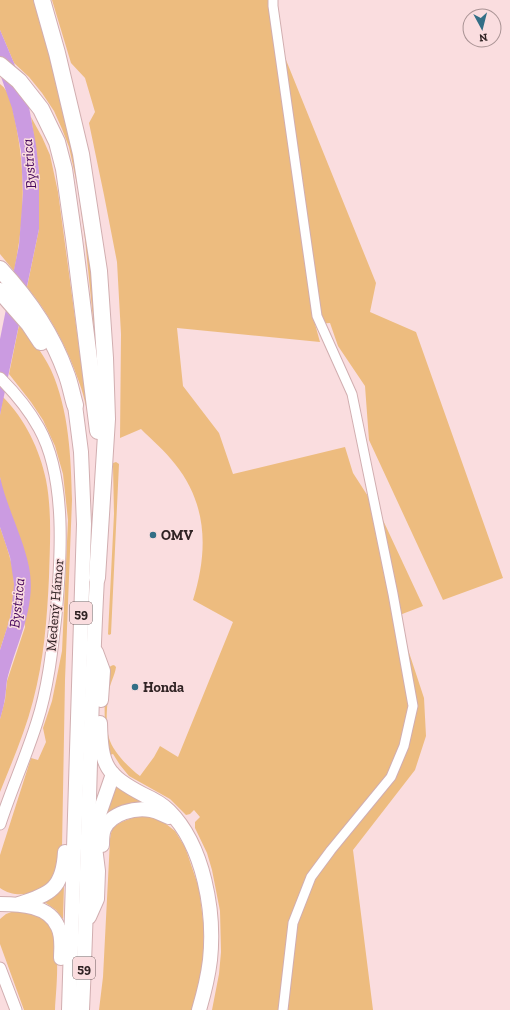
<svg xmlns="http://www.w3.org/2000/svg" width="510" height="1010" font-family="'Zilla Slab',serif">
<rect width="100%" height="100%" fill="#fadddf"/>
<g fill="#edbc7f">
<path d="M0 0H34L62 104 80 188 93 284 98 368 85 239 78 189 69 147 62 129 54 111 42 93 29 77 14 63 0 30Z"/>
<path d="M52 0H276L282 50 376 283 370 312 416 332 503 578 443 600 369 440 365 386 338 346 330 323 315 324 320 342 177 328 183 386 219 433 233 474 345 447 353 473 382 518 423 606 397 616 424 698 426 736 415 770 353 850 373 1010H212L219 974 221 952 220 911 212 870 207 853 195 828V822L200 817 194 810 190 814 186 815 170 799 129 776 120 765 113 754 110 755C109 751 108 747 107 743 104 732 103 676 109 668 111 665 112 666 114 665L116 667C115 675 110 683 109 691 107 704 105 726 109 738 113 752 129 768 140 776L154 757 160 746 178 757 233 622 193 600C208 552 208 505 175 464 165 451 152 440 141 429L120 438 121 334 117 262 104 195 89 123 95 112 85 78 71 63Z"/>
<path d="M0 84C11 92 12 107 15 120 26 173 25 218 14 271L0 254Z"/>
<path d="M31 117 42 137 50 155 58 192 83 377 88 395 92 433C88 416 85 398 79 382 67 347 50 315 27 287L39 229V171Z"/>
<path d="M19 325C31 338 43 353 51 370 69 410 71 457 72 500L65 680 62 848C60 856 60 866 57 873 47 893 18 901 0 888V855L31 758 38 760 46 742 43 728 52 701 62 651 68 520 63 474 55 446 43 420 31 402 9 374Z"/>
<path d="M3 397C25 419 40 450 46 480 52 511 50 545 49 577 47 619 44 660 33 701 25 732 12 762 0 792V719L5 700 7 681 25 627 0 477V415Z"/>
<path d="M116 462 119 464 111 634 109 635 108 634 114 514 113 465V463Z"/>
<path d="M0 527C6 545 14 565 14 584 15 607 7 628 0 650Z"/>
<path d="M116 783 157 807 101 820Z"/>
<path d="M148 815 161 820 175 831 185 847 199 888 204 928 203 966 193 1006 191 1010H99L103 977 110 840C110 838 111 833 112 830 117 821 138 816 148 815Z"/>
<path d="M64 885 63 919 56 910 43 901 59 892Z"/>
<path d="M17 910C24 912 35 913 42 917 64 931 56 987 55 1010H24L0 944V919L6 914Z"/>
</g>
<g fill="#cb9be1">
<path d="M0 30 14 63 29 107 36 145 39 171V229L0 415V339L19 245 23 193 21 151 17 131 12 108 0 74Z"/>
<path d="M0 477C7 508 23 537 29 567 37 608 16 643 7 680 6 686 6 692 5 698 4 705 2 712 0 719V650L11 615 14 584 10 557 0 527Z"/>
</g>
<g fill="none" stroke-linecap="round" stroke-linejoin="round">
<g stroke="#d1aeb0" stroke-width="11">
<path id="minor" d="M273 0V6L317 316 352 394 393 594 413 706 404 746 391 777 331 850 311 877 293 923 283 1010"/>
</g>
<g stroke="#d1aeb0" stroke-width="13">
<g id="tertiary">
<path d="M0 378C15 393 29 410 39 428 67 478 61 560 56 615 52 651 48 688 37 722 26 757 11 790 0 824"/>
<path d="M0 968 16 1010"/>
</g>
</g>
<g stroke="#d1aeb0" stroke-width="16">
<g id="primary">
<path d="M96 652 103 671 101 700"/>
<path d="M100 723C101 766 106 775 144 795 153 799 162 804 169 811 204 846 215 912 210 960 208 977 204 993 199 1010"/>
<path d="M102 845C102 840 102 834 104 829 111 813 135 807 151 810 157 811 163 815 169 817"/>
<path d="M0 904C20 904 49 905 58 927 63 937 61 948 61 958"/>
<path d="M19 904C51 894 63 888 65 852"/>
<path d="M89 917 97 899 98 871 94 839 97 820 113 774"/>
<path d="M69 1010 84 524 81 452 75 405"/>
<path d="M82 1010C89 866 89 722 97 578"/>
</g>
</g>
<g stroke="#d1aeb0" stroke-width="18">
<g id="motorway">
<path d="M42 0 57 53 81 154 99 271 105 358 107 419 97 578"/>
<path d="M0 65 19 81 41 109 57 142 64 169 74 239 98 431"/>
<path d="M0 269C27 298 52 334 66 373 70 383 72 395 75 405"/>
<path d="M0 291 29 324 41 342"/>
</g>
</g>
<use href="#minor" stroke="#fff" stroke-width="9"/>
<use href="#tertiary" stroke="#fff" stroke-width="11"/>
<use href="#primary" stroke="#fff" stroke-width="14"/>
<use href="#motorway" stroke="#fff" stroke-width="16"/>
</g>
<g fill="#336e86" stroke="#fadddf" stroke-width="1.5">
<circle cx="153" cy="535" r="4"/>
<circle cx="135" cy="687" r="4"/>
</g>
<g text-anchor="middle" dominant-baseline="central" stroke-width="3" stroke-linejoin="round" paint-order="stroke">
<g fill="#fadddf" stroke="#6d5b5c" stroke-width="1">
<rect x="70" y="602" width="22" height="22" rx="3"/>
<rect x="73" y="957" width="22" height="22" rx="3"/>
</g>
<g font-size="13" font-weight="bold" fill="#302324">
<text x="81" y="613">59</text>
<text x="84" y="968">59</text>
</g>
<g font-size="14" font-weight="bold" fill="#302324" stroke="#fadddf" text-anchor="start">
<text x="161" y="535">OMV</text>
<text x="143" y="687">Honda</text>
</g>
<g font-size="14" fill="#302324" stroke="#fadddf">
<text transform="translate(55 605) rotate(-85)">Medený Hámor</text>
</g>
<g font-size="15" font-style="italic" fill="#46065c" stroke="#fadddf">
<text transform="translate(29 164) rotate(-95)">Bystrica</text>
<text transform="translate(17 603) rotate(-84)">Bystrica</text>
</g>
</g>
<g transform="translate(482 28) rotate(173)"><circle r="19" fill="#fadddf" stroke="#a99394"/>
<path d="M0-3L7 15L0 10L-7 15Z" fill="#336e86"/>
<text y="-6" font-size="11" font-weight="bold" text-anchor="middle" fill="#302324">N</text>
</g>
</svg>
